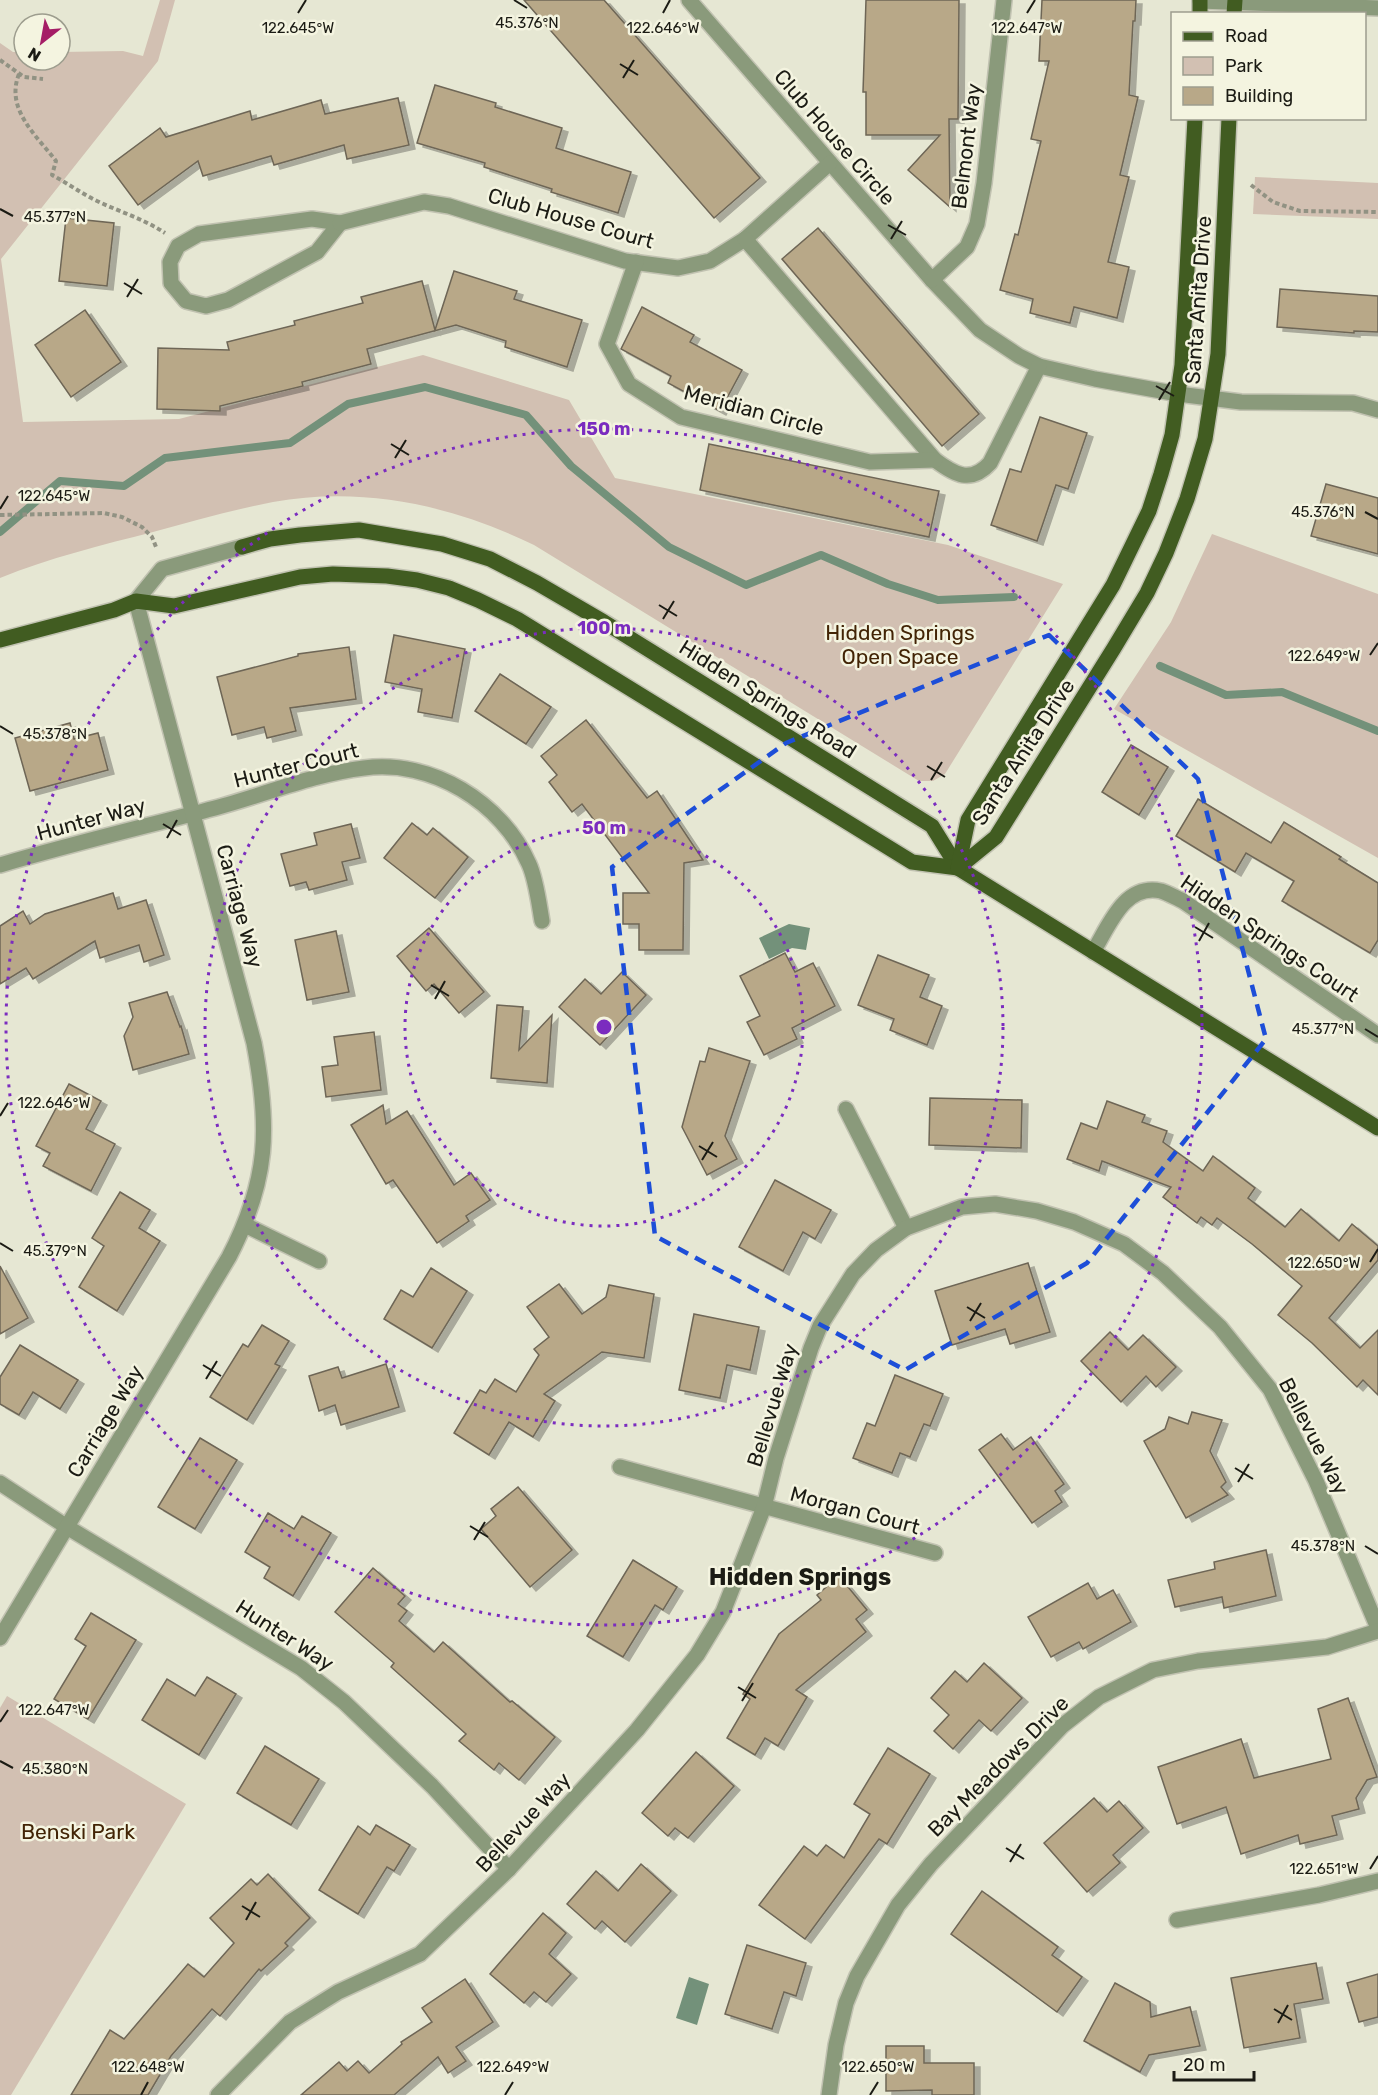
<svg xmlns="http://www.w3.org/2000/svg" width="1378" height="2095" font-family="Rubik,sans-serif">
<defs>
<filter id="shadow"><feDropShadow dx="6" dy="4" stdDeviation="0" flood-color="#0004"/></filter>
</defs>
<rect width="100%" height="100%" fill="#e6e7d3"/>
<g fill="#d2c0b2">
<path d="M160 0H175L158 61 1 259 23 422 179 419 423 355 569 400 615 478 948 545 1063 584 945 774 933 781H919L534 545C452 505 363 486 273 502 232 510 193 521 153 532 102 545 49 558 0 578V43L13 52H24V60H60V52L123 51 143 56Z"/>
<path d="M1255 177 1378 183V219L1253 214Z"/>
<path d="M1212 534 1378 594V858L1114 709 1171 622Z"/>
<path d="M7 1696 186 1804 11 2095H0V1708Z"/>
</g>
<g fill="#73917a">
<path d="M789 924 810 928 806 950 792 948 769 959 759 938Z"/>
<path d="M689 1977 709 1984 697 2025 676 2018Z"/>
</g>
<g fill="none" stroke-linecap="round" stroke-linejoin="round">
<g stroke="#73917a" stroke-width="8">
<path d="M0 532 60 481 124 486 165 458 290 443 348 404 425 387 526 415 571 466 669 547 746 585 821 555 888 584 938 600 1014 597"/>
<path d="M1160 666 1226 695 1282 692 1378 731"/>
</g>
</g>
<g fill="#b8a888" stroke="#6e6656" stroke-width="1.5" filter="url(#shadow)">
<path d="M524 0H604L760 178 714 218Z"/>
<path d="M866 0H959L958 119H949L950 207 908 170 940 135H866V92H863Z"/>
<path d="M1042 0H1136L1135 21H1133L1129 95 1138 97 1120 175 1129 177 1108 262 1129 267 1117 318 1074 307 1070 323 1030 313 1033 299 1000 290 1015 234 1018 235 1041 141 1031 139 1049 61H1039Z"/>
<path d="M435 85 496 103 495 107 562 128 556 148 631 172 618 213 551 192 552 189 484 167 485 163 417 143Z"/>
<path d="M398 98 409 145 347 159 344 145 274 165 271 156 203 176 198 161 138 205 109 166 160 128 166 137 250 111 252 120 321 100 325 114Z"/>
<path d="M66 218 114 223 107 286 59 281Z"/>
<path d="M818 228 979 414 942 446 782 259Z"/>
<path d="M454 271 517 291 514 299 582 320 567 367 505 347 506 341 456 325 367 349 371 364 302 382 303 386 220 406V411L157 409 158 348 229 350 227 342 295 325 294 321 363 303 361 297 422 281 435 330Z"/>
<path d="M1280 289 1378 296V332L1354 331V333L1277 327Z"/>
<path d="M642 307 694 335 690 342 742 370 720 411 668 383 671 376 621 349Z"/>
<path d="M85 310 121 362 71 397 35 345Z"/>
<path d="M1040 417 1087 433 1068 489 1056 485 1037 541 991 525 1010 469 1021 472Z"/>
<path d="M709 444 939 491 929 537 700 490Z"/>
<path d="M1326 484 1378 498V554L1311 536Z"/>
<path d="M394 635 465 649 452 718 418 712 422 689 385 682Z"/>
<path d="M349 647 356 699 290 708 296 731 267 738 264 727 232 735 217 677 298 656V654Z"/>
<path d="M500 674 551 707 526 744 475 711Z"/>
<path d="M586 720 647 798 657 791 703 860 684 863 683 950H639V924H623V893H649L582 804 572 812 549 782 557 775 541 756Z"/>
<path d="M70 723 74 739 98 733 108 770 30 791 15 738Z"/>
<path d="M1131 745 1168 767 1139 815 1102 792Z"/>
<path d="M1198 799 1271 843 1284 822 1341 857 1339 859 1378 883V940L1370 953 1282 901 1294 881 1246 853 1235 872 1176 836Z"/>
<path d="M412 823 427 835 433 828 468 857 435 898 384 858Z"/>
<path d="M351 824 360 858 342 862 347 880 309 890 306 882 290 886 281 854 317 845 314 833Z"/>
<path d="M113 893 118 909 146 900 164 955 144 962 139 945 100 958 95 941 33 979 26 968 0 984V926L23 911 30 924 45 914Z"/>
<path d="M429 928 484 992 459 1013 434 984 426 991 397 956Z"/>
<path d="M336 931 349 992 307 1000 295 940Z"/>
<path d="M785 953 795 972 813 963 835 1006 792 1028 797 1039 764 1055 747 1022 760 1016 740 976Z"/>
<path d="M878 955 929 975 920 997 942 1006 927 1045 890 1030 894 1019 858 1005Z"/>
<path d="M622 972 646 995 600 1045 559 1007 585 979 601 994Z"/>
<path d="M167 992 180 1027 181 1026 189 1054 133 1070 124 1036 133 1017 129 1003Z"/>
<path d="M497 1005 523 1007 519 1050 552 1015 547 1083 491 1078Z"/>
<path d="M374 1032 381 1090 326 1097 322 1067 338 1065 334 1037Z"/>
<path d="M709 1048 750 1061 725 1136 737 1159 707 1175 682 1127 700 1061 705 1062Z"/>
<path d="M69 1084 101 1101 86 1129 115 1144 91 1191 43 1166 50 1153 36 1146Z"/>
<path d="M930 1098 1022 1100 1021 1148 929 1145Z"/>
<path d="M1107 1101 1145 1115 1142 1122 1167 1131 1163 1142 1203 1171 1213 1156 1255 1188 1248 1198 1285 1227 1301 1209 1339 1241 1352 1224 1378 1246V1260L1329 1318 1360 1348 1378 1330V1395L1363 1380 1357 1387 1312 1343 1278 1315 1302 1286 1252 1244 1217 1218 1212 1225 1201 1217 1197 1223 1163 1197 1171 1187 1102 1161 1099 1171 1067 1159 1081 1123 1097 1129Z"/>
<path d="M383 1105 386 1124 407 1111 454 1185 471 1173 490 1200 466 1216 469 1221 437 1243 393 1180 386 1184 351 1125Z"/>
<path d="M775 1180 831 1210 815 1239 803 1232 783 1271 739 1247Z"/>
<path d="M120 1192 150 1210 139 1228 160 1241 117 1311 79 1287 104 1246 92 1238Z"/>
<path d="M1028 1263 1050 1332 1010 1344 1005 1329 952 1345 935 1291Z"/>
<path d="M0 1266 28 1318 0 1334Z"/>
<path d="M431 1268 467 1291 432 1348 384 1319 401 1290 413 1297Z"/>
<path d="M559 1284 582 1314 606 1297 609 1285 654 1294 644 1358 602 1352 544 1394 555 1401 533 1437 509 1422 489 1455 454 1433 480 1390 486 1393 495 1379 516 1392 539 1355 534 1349 549 1337 527 1307Z"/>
<path d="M694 1314 759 1327 750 1370 727 1365 720 1398 679 1390Z"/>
<path d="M262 1325 289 1341 275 1364 280 1366 247 1420 210 1397 243 1344 248 1347Z"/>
<path d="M1110 1332 1128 1350 1143 1335 1176 1367 1156 1387 1146 1376 1121 1402 1081 1361Z"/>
<path d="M20 1345 78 1380 60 1409 33 1392 19 1415 0 1404V1377Z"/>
<path d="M386 1364 399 1407 341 1425 335 1405 319 1411 309 1376 338 1367 342 1378Z"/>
<path d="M895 1375 943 1394 930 1426 924 1424 910 1457 900 1453 892 1473 853 1458 867 1423 875 1426Z"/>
<path d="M1192 1412 1222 1420 1210 1451 1226 1482 1221 1487 1228 1495 1186 1518 1144 1441 1165 1429 1169 1417 1188 1424Z"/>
<path d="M1001 1434 1013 1450 1031 1437 1064 1484 1055 1491 1062 1502 1032 1523 979 1450Z"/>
<path d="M200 1438 237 1460 195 1529 158 1507Z"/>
<path d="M518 1487 572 1550 530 1587 481 1529 496 1516 491 1509Z"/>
<path d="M268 1513 294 1529 302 1516 331 1533 293 1596 264 1578 270 1567 245 1552Z"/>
<path d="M1266 1550 1276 1596 1224 1608 1222 1597 1175 1607 1168 1580 1215 1569 1214 1562Z"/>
<path d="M633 1560 677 1587 663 1610 655 1605 623 1657 587 1636Z"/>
<path d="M373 1568 405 1596 398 1604 407 1611 399 1621 434 1652 443 1642 510 1702 512 1701 555 1737 519 1780 499 1763 494 1770 459 1741 466 1734 391 1667 394 1663 335 1612Z"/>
<path d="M839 1576 867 1610 856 1619 866 1632 796 1690 807 1697 778 1746 765 1738 755 1755 727 1738 750 1699 743 1694 779 1634 821 1600 817 1595Z"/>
<path d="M1088 1583 1097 1599 1113 1590 1131 1622 1083 1649 1079 1642 1051 1657 1028 1617Z"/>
<path d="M91 1613 136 1640 88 1719 54 1699 86 1646 75 1639Z"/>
<path d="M984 1663 1022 1698 991 1731 979 1720 953 1749 934 1731 949 1715 931 1698 955 1671 967 1682Z"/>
<path d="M207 1677 236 1694 199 1755 142 1720 167 1679 195 1696Z"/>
<path d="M1348 1698 1377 1777 1367 1780 1356 1798 1359 1809 1332 1816 1337 1835 1300 1844 1298 1835 1241 1854 1226 1807 1177 1824 1158 1767 1241 1739 1254 1778 1331 1759 1318 1709Z"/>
<path d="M265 1746 319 1779 291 1825 237 1793Z"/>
<path d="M888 1748 930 1774 887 1844 879 1839 805 1939 759 1905 804 1846 817 1856 826 1845 844 1858 870 1814 854 1804Z"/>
<path d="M696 1752 734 1786 688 1838 675 1828 668 1836 642 1813Z"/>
<path d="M1094 1798 1107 1812 1119 1801 1143 1828 1113 1855 1120 1863 1087 1892 1044 1843Z"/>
<path d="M376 1825 410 1845 394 1871 387 1867 358 1914 319 1890 358 1826 370 1835Z"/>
<path d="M641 1864 671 1891 625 1942 602 1921 595 1929 567 1904 596 1871 618 1891Z"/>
<path d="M268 1874 310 1918 285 1943 288 1946 261 1971 259 1969 220 2016 212 2009 171 2056 148 2095H71L110 2030 124 2039 188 1964 204 1977 234 1943 210 1918 251 1879 257 1885Z"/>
<path d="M982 1891 1058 1947 1052 1955 1082 1977 1057 2012 951 1934Z"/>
<path d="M543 1913 566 1933 549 1954 571 1974 546 2002 534 1992 524 2003 490 1974Z"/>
<path d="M747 1945 806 1963 796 1996 784 1992 772 2029 725 2014Z"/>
<path d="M1316 1963 1323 1999 1294 2004 1300 2038 1244 2048 1231 1978Z"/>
<path d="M1378 1974V2017L1359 2022 1347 1983Z"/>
<path d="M465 1979 493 2022 456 2047 466 2061 448 2073 438 2057 394 2095H301L339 2062 347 2071 358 2061 369 2073 402 2044 401 2042 432 2022 422 2008Z"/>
<path d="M1115 1983 1150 2002 1151 2017 1190 2007 1200 2046 1149 2055 1140 2072 1084 2041Z"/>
<path d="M886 2046H924V2063H974V2095H932V2090L886 2091Z"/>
</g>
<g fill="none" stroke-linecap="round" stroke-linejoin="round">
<g stroke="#c1c2b1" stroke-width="18">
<g id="minor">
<path d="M689 0 932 280 980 330 1019 356 1039 366 1095 379 1178 394 1241 402 1353 403 1378 410"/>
<path d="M1200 1 1378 8"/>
<path d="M312 219 340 223 317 252 228 300 206 306 186 301 171 283 170 262 178 246 199 234Z"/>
<path d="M340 223 424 202 449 206 625 261 678 268 710 261 745 239 830 163"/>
<path d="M745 239 935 460C955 475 971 484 990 463L1039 366"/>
<path d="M636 262 607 344 629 384 681 417 870 462 935 460"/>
<path d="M932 280 967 247 977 224 984 183 1004 0"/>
<path d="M0 865C71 844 143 827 215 808 264 795 313 774 364 768 431 759 502 802 529 864 536 879 539 904 542 921"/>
<path d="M1093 952C1109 926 1124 883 1161 891 1168 893 1176 898 1183 901L1378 1035"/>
<path d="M846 1109 906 1228"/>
<path d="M245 1225 319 1261"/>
<path d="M620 1467 935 1553"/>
<path d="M0 1483 67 1527 301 1668 344 1702 432 1786 509 1869"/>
<path d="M0 1638 229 1257C269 1180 270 1127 254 1043L136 601 162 569 242 547"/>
<path d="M1177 1920 1319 1895 1378 1881"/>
<path d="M218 2095 290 2022 338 1992 420 1954 509 1869 637 1730 697 1655 723 1612 764 1507 776 1458 811 1348 820 1326 853 1274 876 1250 906 1228 962 1207 995 1204 1037 1211 1074 1222 1124 1244 1163 1273 1220 1327 1270 1389 1316 1481 1378 1628"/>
<path d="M829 2095 836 2045 846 2003 857 1976 898 1905 931 1864 1062 1726 1099 1697 1153 1670 1198 1661 1327 1647 1378 1631"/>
</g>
</g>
<g stroke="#c1c2b1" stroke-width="18">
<g id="major">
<path d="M1200 14V0"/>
<path d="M1234 14 1235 0"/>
<path d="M242 547 270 539 300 535 359 530 442 544 490 559 537 583 604 622 932 826 958 868 1378 1128"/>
<path d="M0 640 114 610 136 601 174 606 300 577 333 574 387 576 417 580 449 588 478 600 517 619 912 862 958 868"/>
<path d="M958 868 996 837 1114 648 1147 593 1166 553 1187 499 1205 439 1218 354 1229 118"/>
<path d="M958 868 968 820 1113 585 1149 511 1161 474 1172 435 1182 365 1195 118"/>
</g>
</g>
<g stroke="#919283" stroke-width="4" stroke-dasharray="4.5 3" stroke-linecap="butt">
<path d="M0 60 24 77 43 79"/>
<path d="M19 74C5 109 36 135 56 161L52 175C67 183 81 193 97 201 120 212 144 219 165 233"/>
<path d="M1251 185 1273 202 1300 211 1378 212"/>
<path d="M0 515 104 513 122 517 142 527 152 537 156 547"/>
</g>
<use href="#minor" stroke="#8a9a7b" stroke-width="15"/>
<use href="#major" stroke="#415c21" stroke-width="15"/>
</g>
<path fill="none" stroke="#1d4ed8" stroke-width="4.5" stroke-dasharray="12 8" stroke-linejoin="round" d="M1049 635 1198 779 1266 1039 1087 1263 905 1370 655 1236 612 867 786 743Z"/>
<path fill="none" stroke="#1b1b14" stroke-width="2" d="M514 0 527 8M298 13 306 0M663 13 670 0M1027 13 1035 0M620 64 638 75M623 78 634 60M0 209 13 216M888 225 906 235M891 239 902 221M124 283 142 294M127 297 138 279M1156 386 1174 396M1159 400 1170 382M391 444 409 455M395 458 406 440M0 509 8 496M1365 512 1378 519M659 605 677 616M663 619 674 601M1370 655 1378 643M0 726 13 734M927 766 945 777M931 780 942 762M163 824 181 835M167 838 177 820M1195 927 1213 938M1199 941 1209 923M431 985 449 996M435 999 445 981M1365 1029 1378 1037M0 1116 8 1103M699 1146 717 1157M702 1160 713 1142M0 1243 13 1251M1370 1262 1378 1249M967 1307 985 1318M970 1321 981 1303M203 1365 221 1376M206 1379 217 1361M1235 1468 1253 1479M1238 1482 1249 1464M470 1526 488 1537M474 1540 485 1522M1365 1546 1378 1554M738 1687 756 1698M742 1701 753 1683M0 1722 8 1710M0 1761 13 1768M1006 1848 1024 1859M1010 1862 1021 1844M1370 1869 1378 1856M242 1906 260 1917M246 1920 256 1902M1274 2009 1292 2020M1278 2023 1288 2005M141 2095 148 2082M505 2095 513 2082M870 2095 878 2082"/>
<g fill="none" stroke="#7b2cbf" stroke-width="3" stroke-dasharray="3 6">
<circle cx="604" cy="1027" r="199"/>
<circle cx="604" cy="1027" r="399"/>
<circle cx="604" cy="1027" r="598"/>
</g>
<g text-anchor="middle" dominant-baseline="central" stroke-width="5" stroke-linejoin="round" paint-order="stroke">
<g font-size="21" fill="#1b1b14" stroke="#f4f4e0">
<text transform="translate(835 137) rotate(49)">Club House Circle</text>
<text transform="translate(966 146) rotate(-83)">Belmont Way</text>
<text transform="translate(571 218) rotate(16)">Club House Court</text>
<text transform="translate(1198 300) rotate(-86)">Santa Anita Drive</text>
<text transform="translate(754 410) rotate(15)">Meridian Circle</text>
<text transform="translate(768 699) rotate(32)">Hidden Springs Road</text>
<text transform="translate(1023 752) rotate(-57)">Santa Anita Drive</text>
<text transform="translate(296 765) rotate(-14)">Hunter Court</text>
<text transform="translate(91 819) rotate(-15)">Hunter Way</text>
<text transform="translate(240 906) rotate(75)">Carriage Way</text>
<text transform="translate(1270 938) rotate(34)">Hidden Springs Court</text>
<text transform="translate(772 1405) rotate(-73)">Bellevue Way</text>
<text transform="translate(105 1421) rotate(-59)">Carriage Way</text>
<text transform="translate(1314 1436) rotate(63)">Bellevue Way</text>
<text transform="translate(855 1510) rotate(15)">Morgan Court</text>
<text transform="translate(285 1635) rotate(33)">Hunter Way</text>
<text transform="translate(998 1766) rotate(-45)">Bay Meadows Drive</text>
<text transform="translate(523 1822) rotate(-47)">Bellevue Way</text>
</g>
<g font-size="21" fill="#422405" stroke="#f4f4e0">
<text x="900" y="632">Hidden Springs<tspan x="900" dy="24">Open Space</tspan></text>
<text x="78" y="1831">Benski Park</text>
</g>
<g font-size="24" font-weight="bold" fill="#1b1b14" stroke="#f4f4e0">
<text x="800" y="1577">Hidden Springs</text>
</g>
</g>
<g font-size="15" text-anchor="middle" fill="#1b1b14" stroke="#f4f4e0" stroke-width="5" stroke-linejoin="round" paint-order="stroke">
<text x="527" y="28">45.376°N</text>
<text x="298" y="33">122.645°W</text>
<text x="663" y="33">122.646°W</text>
<text x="1027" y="33">122.647°W</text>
<text x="55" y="222">45.377°N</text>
<text x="54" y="501">122.645°W</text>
<text x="1323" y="517">45.376°N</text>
<text x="1324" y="661">122.649°W</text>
<text x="55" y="739">45.378°N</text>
<text x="1323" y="1034">45.377°N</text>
<text x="54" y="1108">122.646°W</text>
<text x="55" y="1256">45.379°N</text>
<text x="1324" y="1268">122.650°W</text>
<text x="1323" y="1551">45.378°N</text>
<text x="54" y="1715">122.647°W</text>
<text x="55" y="1774">45.380°N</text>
<text x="1324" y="1874">122.651°W</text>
<text x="148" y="2072">122.648°W</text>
<text x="513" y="2072">122.649°W</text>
<text x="878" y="2072">122.650°W</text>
</g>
<circle cx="604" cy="1027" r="9" fill="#7b2cbf" stroke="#f4f4e0" stroke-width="3"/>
<g font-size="18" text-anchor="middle" font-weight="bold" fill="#7b2cbf" stroke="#f4f4e0" stroke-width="5" stroke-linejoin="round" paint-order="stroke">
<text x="604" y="435">150 m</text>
<text x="604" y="634">100 m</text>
<text x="604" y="834">50 m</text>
</g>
<rect x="1171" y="12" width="195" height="108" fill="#f4f4e0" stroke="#9d9d8e" stroke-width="1.5"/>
<rect x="1183" y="32" width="30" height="9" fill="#415c21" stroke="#9d9d8e" stroke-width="1.5"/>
<text x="1225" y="42" font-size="18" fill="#1b1b14">Road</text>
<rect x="1183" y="57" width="30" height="18" fill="#d2c0b2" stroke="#9d9d8e" stroke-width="1.5"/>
<text x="1225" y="72" font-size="18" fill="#1b1b14">Park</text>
<rect x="1183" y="87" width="30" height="18" fill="#b8a888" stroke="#9d9d8e" stroke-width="1.5"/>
<text x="1225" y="102" font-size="18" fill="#1b1b14">Building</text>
<g transform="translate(42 42) rotate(211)"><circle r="28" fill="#f4f4e0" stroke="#9d9d8e" stroke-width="1.5"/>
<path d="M0-4.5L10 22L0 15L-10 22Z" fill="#a51d66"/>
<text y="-9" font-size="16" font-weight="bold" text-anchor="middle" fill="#1b1b14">N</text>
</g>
<path d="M1174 2071v9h80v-9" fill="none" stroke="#1b1b14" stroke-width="3"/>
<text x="1183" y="2071" font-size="18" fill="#1b1b14" stroke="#f4f4e0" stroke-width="4.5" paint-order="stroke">20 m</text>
</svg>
